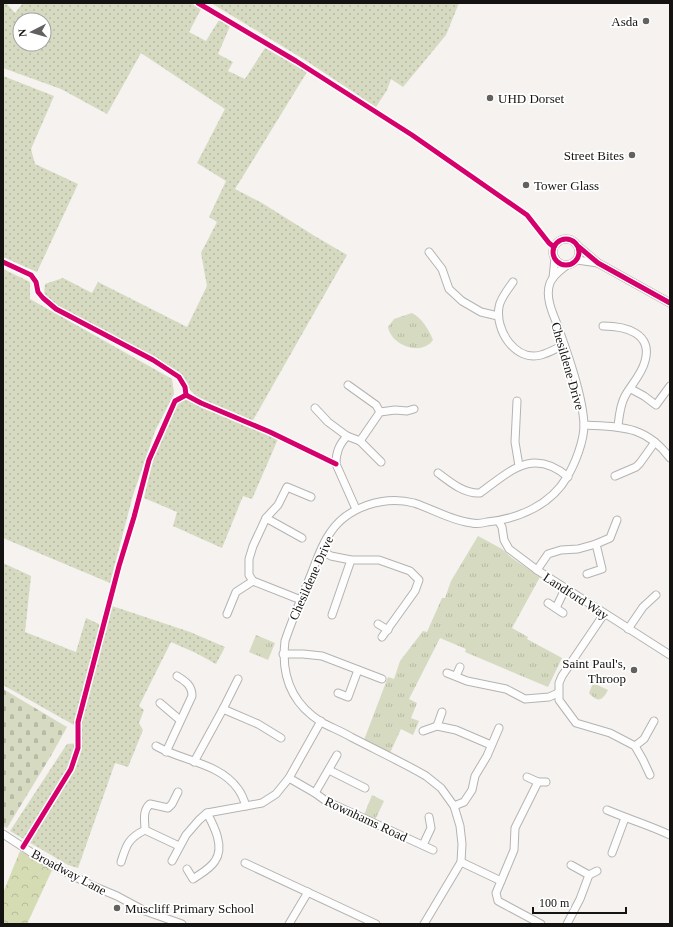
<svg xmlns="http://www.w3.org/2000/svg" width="673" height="927" font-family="Georgia,serif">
<defs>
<pattern id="grass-dots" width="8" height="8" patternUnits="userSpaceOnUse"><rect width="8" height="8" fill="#d6dac1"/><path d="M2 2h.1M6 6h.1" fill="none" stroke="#b7baa5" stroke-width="1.8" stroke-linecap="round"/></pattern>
<pattern id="forest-crowns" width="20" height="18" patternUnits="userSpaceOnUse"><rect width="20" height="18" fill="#d5dbb2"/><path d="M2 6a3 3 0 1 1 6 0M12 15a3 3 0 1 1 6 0" fill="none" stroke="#b6bb98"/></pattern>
<pattern id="cemetery-stones" width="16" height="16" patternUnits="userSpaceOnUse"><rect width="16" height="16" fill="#d6dac1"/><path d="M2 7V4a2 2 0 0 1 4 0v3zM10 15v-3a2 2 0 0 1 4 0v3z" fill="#b7baa5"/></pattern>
<pattern id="park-tufts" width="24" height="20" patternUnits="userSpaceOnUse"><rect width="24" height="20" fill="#d6dac1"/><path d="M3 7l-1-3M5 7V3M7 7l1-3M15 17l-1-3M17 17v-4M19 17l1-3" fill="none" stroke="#b7baa5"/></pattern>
</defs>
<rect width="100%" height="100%" fill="#f5f2ef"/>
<g fill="url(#grass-dots)" fill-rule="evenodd">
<path d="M3 3H6L15 13 23 3H191L201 9 189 32 206 41 219 20 230 26 218 54 233 62 228 71 245 79 265 48 307 72 235 189 262 203 313 235 347 255 252 422 202 401 191 391 179 372 116 337 60 310 44 296 45 284 63 278 92 293 98 282 187 327 207 286 201 253 217 222 209 217 226 181 197 163 225 109 141 53 107 114 61 89 3 68ZM20 20H44V44H20Z"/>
<path d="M211 3H459L446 35 403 87 391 79 387 90 376 107 305 60Z"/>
<path d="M3 76 54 96 31 149 35 164 78 184 37 272 3 257Z"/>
<path d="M3 269 30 282V299L172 379 174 394 155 431 133 495 110 583 3 538Z"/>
<path d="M186 398 278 439 252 499 243 496 222 548 173 526 177 512 144 498 153 460 175 406Z"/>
<path d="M3 563 31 576 25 632 76 652 86 618 101 625 74 725 3 685Z"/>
<path d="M112 606 190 632 225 647 216 664 196 653 171 642 139 706 144 710 139 723 143 730 128 767 115 763 78 868 68 865 10 831 67 744 80 743 81 722Z"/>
</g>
<path fill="url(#forest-crowns)" d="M20 851 53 868 27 924H3V893Z"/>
<path fill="url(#cemetery-stones)" d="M3 689 67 727 52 754 7 828 3 826Z"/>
<g fill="url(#park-tufts)">
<path d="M412 313C422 318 429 330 433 340 421 357 391 345 388 327L394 319Z"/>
<path d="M478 536 502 549 512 558 540 577 512 628 528 637 527 639 562 658 548 687 465 652 466 649 440 638 409 699 417 703 411 718 419 721 413 735 401 729 390 753 364 740 388 677 394 679 400 661 423 631 427 632 442 598H445L451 581Z"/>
<path d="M256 635 275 643 268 660 249 652Z"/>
<path d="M593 683 608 690C602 702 597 702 589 693Z"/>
<path d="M372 795 384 801 375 820 364 815Z"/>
</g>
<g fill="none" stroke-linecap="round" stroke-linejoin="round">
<g stroke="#b5b3b1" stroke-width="9">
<g id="minor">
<circle cx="566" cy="252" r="13"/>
<path d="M579 247 598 263 670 303"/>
<path d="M429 252 442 269 449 289 462 301 481 312 498 316"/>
<path d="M577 260 598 263"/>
<path d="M553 278 555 258"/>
<path d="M513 282C508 289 500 299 499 307 495 330 515 362 541 355 549 353 557 348 564 345"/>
<path d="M603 326C625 326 653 333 645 361 642 374 631 385 625 396 620 405 619 417 618 426"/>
<path d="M348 385 376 405 380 412"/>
<path d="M631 389 644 396 656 405 670 386"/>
<path d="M517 401 515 442 519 466"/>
<path d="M315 408 328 422 347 436"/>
<path d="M584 425C621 427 645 425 670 458"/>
<path d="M360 441 381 462"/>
<path d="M438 473C450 482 464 494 480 493 510 471 533 447 568 477"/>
<path d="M615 476 636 467 640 463 655 442"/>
<path d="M356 509 336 464C336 452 339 445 347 436L360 441 380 412 395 410 407 411 414 409"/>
<path d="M266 518 302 538"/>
<path d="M499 522 502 527 504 540 509 549 537 570 670 655"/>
<path d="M321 550 331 556 351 560H379L410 571 419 580 415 591 382 637"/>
<path d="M537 570 548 554 561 550 578 549 596 544 610 538 617 520"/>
<path d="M587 574 602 569 596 544"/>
<path d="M253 581 249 575V559L253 546 266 518 278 505 287 487 311 497"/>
<path d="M548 603 563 613"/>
<path d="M556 608 565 589"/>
<path d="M227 614 236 592 253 581 301 600"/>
<path d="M604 614 562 676 559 683V700L576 723 610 733 635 746 643 760 650 775"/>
<path d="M332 615 351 560"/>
<path d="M378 624 388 630"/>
<path d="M628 629 643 607 656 595"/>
<path d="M283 654H303L322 656 382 679"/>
<path d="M447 673 467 681 506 689 525 699 549 697 558 693"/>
<path d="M456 676 460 667"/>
<path d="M338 693 348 697 358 670"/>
<path d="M160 703 180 720"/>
<path d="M223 709 258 724 281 738"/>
<path d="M437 726 442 712"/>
<path d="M423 731 437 726 456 730 491 745"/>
<path d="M156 746C182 761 220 763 238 789 242 794 244 800 246 806"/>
<path d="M635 746 644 739 654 721"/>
<path d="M166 752 192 696C192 685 185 681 177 676"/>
<path d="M194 762 223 709 238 679"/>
<path d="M329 770 365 788"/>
<path d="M527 777 538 782H546"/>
<path d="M289 778 315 793 326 801 433 850"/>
<path d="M538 782 515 828 514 850 496 893 498 901 541 924"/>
<path d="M315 793 337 755"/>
<path d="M454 806 464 802 472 790 475 776 487 756 499 728"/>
<path d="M607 810C628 819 649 825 670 835"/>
<path d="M145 830 179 846"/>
<path d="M3 834 46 862 93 886 117 896 145 911 182 924"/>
<path d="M423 845 431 828 429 817"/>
<path d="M612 853 625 818"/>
<path d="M172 861 186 835 199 820 207 813 262 803 276 794 289 778 321 721"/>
<path d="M121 862C126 846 128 838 145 830 145 821 142 811 150 804L168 808 172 804 178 792"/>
<path d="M461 862 501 881"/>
<path d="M245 863 376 924"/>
<path d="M571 865 589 875"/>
<path d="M187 869 193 879C200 874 210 869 215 861 225 847 214 826 207 813"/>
<path d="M289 924 308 892"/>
<path d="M424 924 461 862 462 844 460 826 454 806 441 788 426 776C402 762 376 750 351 737 341 731 330 727 321 722 291 703 281 674 285 641 293 617 303 595 312 572 317 559 322 544 330 533 347 507 384 495 414 503 433 509 452 521 472 523 477 524 483 523 487 522 518 519 551 505 567 477 575 464 584 441 584 425 583 396 567 352 557 324 552 312 545 296 550 283 553 275 561 270 567 265"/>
<path d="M567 924 580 899 589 875 597 871"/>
</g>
</g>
<use href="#minor" stroke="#fefdfd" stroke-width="7"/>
<g stroke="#fff" stroke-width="8">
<g id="cycleway">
<path d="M198 3 296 61 412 135 527 215 549 243 554 247"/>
<circle cx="566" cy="252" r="13"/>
<path d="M579 247 598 263 670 303"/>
<path d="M3 262 31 275 36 282 38 292 43 298 56 309 153 360 179 377 185 387 186 395"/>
<path d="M186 395 201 403 270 432 336 464"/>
<path d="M23 847 71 769 78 748V722L119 566 134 517 149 460 175 401 186 395"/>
</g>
</g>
<use href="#cycleway" stroke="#d6006c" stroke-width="5"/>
</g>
<g fill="#63615f" stroke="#fff" stroke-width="1.5">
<circle cx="646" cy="21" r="4"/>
<circle cx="490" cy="98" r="4"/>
<circle cx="632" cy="155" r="4"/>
<circle cx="526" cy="185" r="4"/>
<circle cx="634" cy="670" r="4"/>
<circle cx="117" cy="908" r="4"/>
</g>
<g text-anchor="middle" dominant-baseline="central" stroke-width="3.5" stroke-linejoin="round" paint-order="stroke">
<g font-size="13" fill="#151311" stroke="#fff" text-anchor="end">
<text x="638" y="21">Asda</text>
<text x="498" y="98" text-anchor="start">UHD Dorset</text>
<text x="624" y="155">Street Bites</text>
<text x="534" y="185" text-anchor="start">Tower Glass</text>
<text x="626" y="663">Saint Paul's,<tspan x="626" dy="15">Throop</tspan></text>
<text x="125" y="908" text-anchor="start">Muscliff Primary School</text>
</g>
<g font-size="13" fill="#151311" stroke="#fff">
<text transform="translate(568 366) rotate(74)">Chesildene Drive</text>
<text transform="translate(311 578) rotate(-66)">Chesildene Drive</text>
<text transform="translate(576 596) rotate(33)">Landford Way</text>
<text transform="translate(366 819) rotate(25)">Rownhams Road</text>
<text transform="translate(69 872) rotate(28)">Broadway Lane</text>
</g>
</g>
<rect width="673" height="927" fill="none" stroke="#151311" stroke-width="8"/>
<g transform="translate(32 32) rotate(264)"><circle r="19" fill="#ffffff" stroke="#a1a1a0"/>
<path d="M0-3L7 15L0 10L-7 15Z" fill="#63615f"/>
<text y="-6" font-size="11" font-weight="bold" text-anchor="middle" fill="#151311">N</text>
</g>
<path d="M533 907v6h93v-6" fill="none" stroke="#151311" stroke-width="2"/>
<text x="539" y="907" font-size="12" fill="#151311" stroke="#ffffff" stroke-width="3" paint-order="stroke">100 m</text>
</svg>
